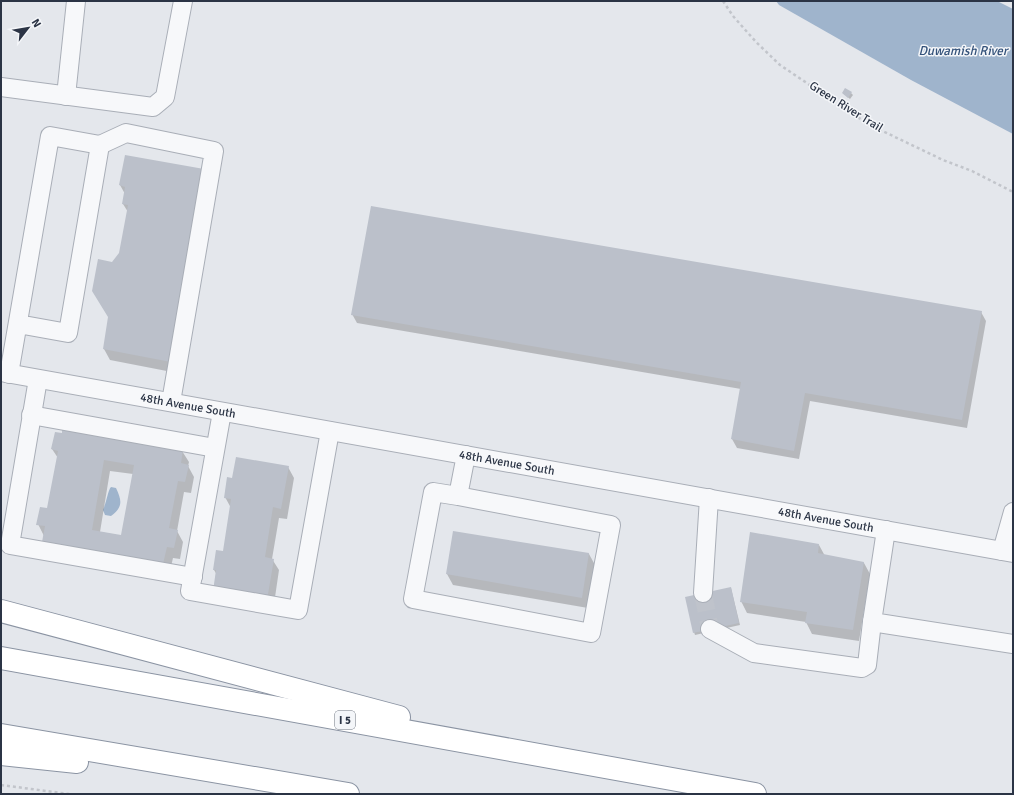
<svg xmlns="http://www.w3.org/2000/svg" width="1014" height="795" font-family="Signika,sans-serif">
<rect width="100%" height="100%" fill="#e4e7ec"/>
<g fill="#9fb4cc">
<path d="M776 1H997L1013 9V134L911 80 779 5Z"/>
<path d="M111 487 116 488C122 501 123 507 111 516L105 515 103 510C106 504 108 490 111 487Z"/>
</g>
<g fill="#0003" fill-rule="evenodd">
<path d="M843 93H851L853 95 850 99Z"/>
<path d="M126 157 177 373 110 360 104 349 109 318 112 263 120 254 128 212 123 204 125 194 120 185Z"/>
<path d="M981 312 986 321 967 428 810 401 799 459 737 448 732 439 741 389 357 323 352 314Z"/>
<path d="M52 449 182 451 189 462 188 466 194 477 191 493 184 492 177 531 183 542 180 559 173 558 169 575 44 536 38 524 48 509 58 458ZM110 471 133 474 122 536 100 532Z"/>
<path d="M288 467 294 478 287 519 279 518 272 559 279 570 273 611 217 575 214 570 224 552 231 508 225 497 233 479Z"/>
<path d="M454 532 589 554 595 565 588 608 453 585 447 574Z"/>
<path d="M819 545 825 556 864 563 870 574 859 641 812 634 806 622 747 613 741 601Z"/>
<path d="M731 588 740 625 695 635 694 632Z"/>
</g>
<g fill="#bbc0ca" fill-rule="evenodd">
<path d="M845 88 852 92 848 98 842 93Z"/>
<path d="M125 155 204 169 171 362 103 349 108 317 92 291 98 259 112 262 119 253 128 205 122 204 125 187 119 185Z"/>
<path d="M371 206 982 311 962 420 805 393 794 451 731 439 741 382 351 315Z"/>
<path d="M62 429 183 450 181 463 189 465 185 482 178 481 169 528 178 530 174 548 167 547 163 564 42 542 45 526 36 525 40 507 47 508 58 451 51 449 55 432 62 433ZM104 460 134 465 121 535 92 530Z"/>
<path d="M236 457 289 466 281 509 273 507 265 557 274 559 267 600 213 591 216 570H213L216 550 223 551 231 499 224 498 227 477 232 478Z"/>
<path d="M453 531 589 553 582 598 446 574Z"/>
<path d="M750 532 819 544 818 553 864 562 853 630 805 623 807 612 740 602Z"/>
<path d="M731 587 739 623 693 633 685 597Z"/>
</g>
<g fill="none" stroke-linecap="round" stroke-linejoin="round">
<path stroke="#bfc3cb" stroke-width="18" stroke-dasharray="18 9" stroke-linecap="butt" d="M703 593 710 629"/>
<g stroke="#a9aeb7" stroke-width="20">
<g id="minor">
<path d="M1 87 153 107 165 97 183 1"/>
<path d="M66 96 76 1"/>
<path d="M100 145 126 133 214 151 171 402"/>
<path id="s1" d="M1 372 1013 553"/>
<path d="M9 374 50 136 100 145 68 333 18 324"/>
<path d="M38 379 10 545 193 577"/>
<path d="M222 412 190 591 298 610 330 431"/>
<path d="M31 415 215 448"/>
<path d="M458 496 611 525 591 633 413 599 433 492 458 496 466 455"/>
<path d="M886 530 872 622 1013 644"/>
<path d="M1002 551 1013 512"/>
<path d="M703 593 709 498"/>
<path d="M710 629 754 653 862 668 867 665 872 622"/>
</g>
</g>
<g stroke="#8b94a3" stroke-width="24">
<g id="highway">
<path d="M1 611 399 717"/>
<path d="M1 658 755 794"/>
<path d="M1 735 348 794"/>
<path d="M1 754 77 762"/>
</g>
</g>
<g stroke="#c2c5cb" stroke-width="2.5" stroke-dasharray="3 3" stroke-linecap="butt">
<path d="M723 1 733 16 756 42 780 65 868 124 943 160 972 171 1013 192"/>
<path d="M1 785 69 794"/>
</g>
<use href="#minor" stroke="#f7f8fa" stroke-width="18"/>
<use href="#highway" stroke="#fff" stroke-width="22"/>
</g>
<g text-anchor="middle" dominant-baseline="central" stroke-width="3" stroke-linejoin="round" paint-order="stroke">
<rect fill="#f4f6f9" stroke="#676e7b" stroke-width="1" x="335" y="711" width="20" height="18" rx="3"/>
<g font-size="11" font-weight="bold" fill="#2b3445">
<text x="345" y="720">I 5</text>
</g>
<g font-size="12" fill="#2b3445" stroke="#f4f6f9">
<text transform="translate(846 107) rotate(32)">Green River Trail</text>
<text stroke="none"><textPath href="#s1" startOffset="190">48th Avenue South</textPath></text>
<text stroke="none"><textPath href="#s1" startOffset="514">48th Avenue South</textPath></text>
<text stroke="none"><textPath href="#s1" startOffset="838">48th Avenue South</textPath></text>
</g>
<g font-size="13" font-style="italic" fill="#34527a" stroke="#f4f6f9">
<text x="963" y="51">Duwamish River</text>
</g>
</g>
<rect width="1014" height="795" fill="none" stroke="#2b3445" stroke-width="4"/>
<g transform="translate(28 28) rotate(59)" stroke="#f4f6f9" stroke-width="3" paint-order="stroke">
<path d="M0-3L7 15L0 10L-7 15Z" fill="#2b3445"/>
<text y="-6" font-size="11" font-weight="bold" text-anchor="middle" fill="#2b3445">N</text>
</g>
</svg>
